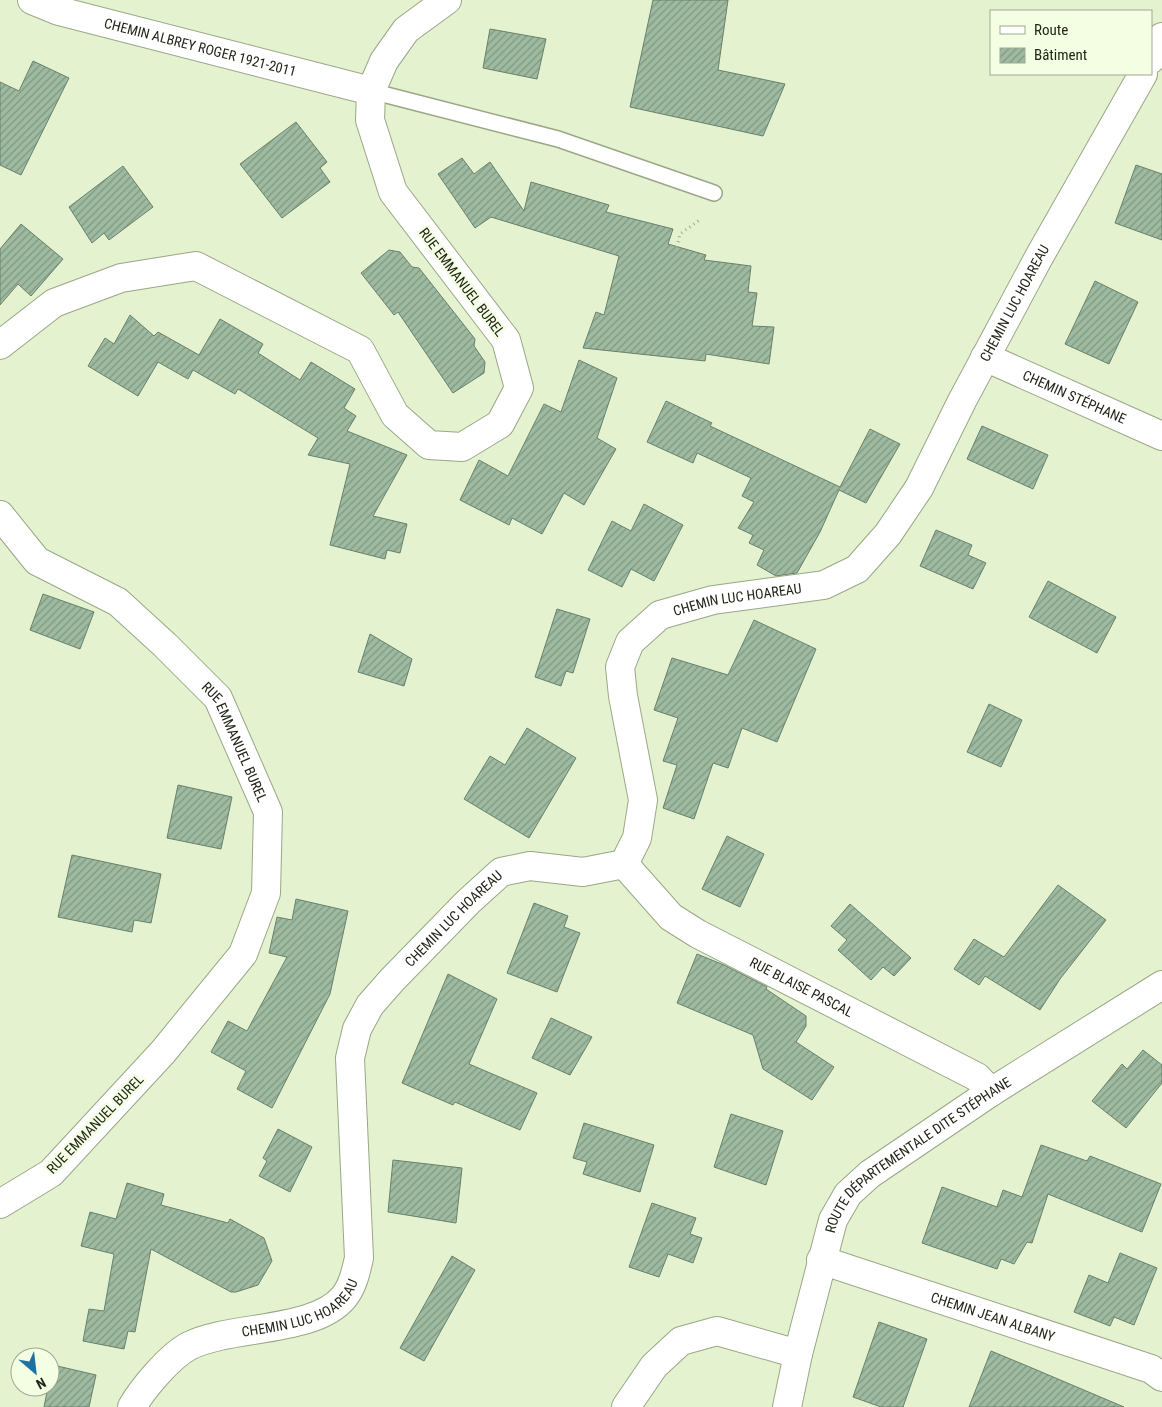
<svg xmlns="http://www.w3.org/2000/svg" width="1162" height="1407" font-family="'Roboto Condensed',sans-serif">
<defs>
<pattern id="building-hatch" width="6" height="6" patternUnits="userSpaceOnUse" patternTransform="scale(1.25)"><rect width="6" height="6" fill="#9ebaa1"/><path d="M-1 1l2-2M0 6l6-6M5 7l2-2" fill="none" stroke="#809782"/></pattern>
</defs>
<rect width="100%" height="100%" fill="#e4f2d0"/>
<g fill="url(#building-hatch)" stroke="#67826a">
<path d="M653 0H728L718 70 785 84 763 136 630 107Z"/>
<path d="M490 29 546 39 537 79 483 68Z"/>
<path d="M33 61 69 78 21 175 0 165V82L19 91Z"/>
<path d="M296 122 327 162 320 168 330 182 282 218 240 164Z"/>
<path d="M462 158 474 174 490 162 524 211 531 182 609 205 606 212 673 229 668 244 706 255 704 260 751 266 748 292 757 293 752 326 774 327 769 364 706 354 705 361 583 348 596 312 604 315 619 256 491 217 475 228 438 174Z"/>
<path d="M1136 165 1162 174V240L1115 223Z"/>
<path d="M123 166 153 207 109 240 104 233 92 243 69 207Z"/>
<path d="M21 224 63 259 31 296 18 284 0 305V249Z"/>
<path d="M389 250 400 252 412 267 419 268 475 339 474 346 485 362 484 373 453 393 398 312 394 315 361 273Z"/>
<path d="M1095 281 1138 302 1109 364 1065 344Z"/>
<path d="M130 315 154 336 158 332 199 355 220 319 263 344 258 353 300 380 311 362 355 389 344 408 356 416 347 431 407 455 373 516 407 524 400 553 387 550 385 559 330 545 350 464 308 455 318 438 238 389 235 394 193 370 188 379 158 362 138 396 88 366 105 338 114 344Z"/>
<path d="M579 360 617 378 597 438 616 449 584 505 564 493 542 534 512 518 509 525 460 500 479 460 508 476 544 404 561 412Z"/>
<path d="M666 401 712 423 710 426 840 487 870 429 900 444 866 503 839 490 820 532 797 573 776 576 757 565 764 550 749 543 753 535 738 528 754 502 742 496 751 478 697 453 693 463 647 442Z"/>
<path d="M982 426 1048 455 1033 489 967 459Z"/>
<path d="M644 504 683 525 654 581 631 569 622 587 588 570 612 521 631 531Z"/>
<path d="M936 530 972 545 968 555 986 563 973 589 920 566Z"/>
<path d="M1048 581 1116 617 1097 653 1029 617Z"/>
<path d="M43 594 94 612 80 649 30 630Z"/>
<path d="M557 609 590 619 573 673 566 671 561 686 535 677Z"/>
<path d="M754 620 816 649 777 742 742 728 728 768 713 763 694 819 663 808 677 765 663 761 678 718 654 710 672 658 728 675Z"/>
<path d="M370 634 412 659 404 686 358 672Z"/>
<path d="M989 704 1022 720 1001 767 967 752Z"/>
<path d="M527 728 576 758 529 838 464 799 490 756 505 765Z"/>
<path d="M178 785 232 797 221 849 167 838Z"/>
<path d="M727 836 764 854 740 907 702 889Z"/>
<path d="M72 855 161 874 151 923 134 920 132 932 58 917Z"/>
<path d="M1058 885 1106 920 1060 979 1040 1010 985 976 979 985 954 969 974 939 1004 957Z"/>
<path d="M296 899 348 911 330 994 272 1108 237 1089 246 1071 211 1052 228 1021 247 1031 287 957 269 953 277 917 292 920Z"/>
<path d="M534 903 568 916 564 927 580 933 557 992 507 973Z"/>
<path d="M850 904 911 958 894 976 883 967 871 980 838 950 847 940 831 926Z"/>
<path d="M697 954 724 965 767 987 766 989 806 1016V1026L796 1042 834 1067 812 1100 763 1069 753 1035 677 1003Z"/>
<path d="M448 974 497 999 469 1064 537 1093 520 1130 455 1102 453 1105 402 1083Z"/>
<path d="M551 1018 592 1037 570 1075 532 1058Z"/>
<path d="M1143 1050 1162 1065V1083L1126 1128 1092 1101 1122 1064 1127 1069Z"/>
<path d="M731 1114 783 1131 766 1185 714 1167Z"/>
<path d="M584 1123 654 1145 640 1192 583 1174 587 1162 573 1158Z"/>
<path d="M278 1129 312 1147 290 1192 259 1176 267 1161 263 1158Z"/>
<path d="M1041 1145 1087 1161 1090 1156 1161 1184 1142 1232 1048 1194 1032 1243 1027 1242 1014 1264 1001 1259 997 1269 922 1243 942 1187 997 1207 1003 1190 1022 1197Z"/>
<path d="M393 1160 462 1168 456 1223 388 1212Z"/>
<path d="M127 1183 164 1194 161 1205 228 1223 230 1219 264 1238 272 1261 258 1285 236 1292H231L151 1249 135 1332 128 1331 124 1349 83 1341 89 1309 104 1311 114 1254 81 1246 90 1212 116 1219Z"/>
<path d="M652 1203 696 1218 690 1234 702 1238 693 1263 668 1254 659 1277 629 1267Z"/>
<path d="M1120 1253 1157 1268 1134 1325 1114 1317 1110 1326 1074 1312 1089 1275 1108 1283Z"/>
<path d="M452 1256 475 1270 424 1361 400 1348Z"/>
<path d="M879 1322 927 1339 903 1407H881L853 1397Z"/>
<path d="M991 1351 1032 1368 1124 1407H969Z"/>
<path d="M53 1365 96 1375 89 1407H44L48 1387H50Z"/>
</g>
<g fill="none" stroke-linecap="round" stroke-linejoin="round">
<g stroke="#9aa787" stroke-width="18">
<path id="service" d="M371 91 558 139 714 193"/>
</g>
<g stroke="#9aa787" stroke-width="30">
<g id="minor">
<path id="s1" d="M32 0 59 11 371 91"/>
<path d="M1151 59 1162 37"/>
<path d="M0 345 54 303 121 278 196 266 360 350 395 415 429 445 462 447 500 424 519 388 506 340 393 192 370 120 371 91 384 61 406 30 447 0"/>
<path id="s2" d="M985 357 1162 436"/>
<path id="s3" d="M0 515 37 561 118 602 165 645 218 698 268 812 266 893 243 954 163 1052 51 1173 0 1204"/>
<path id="s4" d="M624 864 637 838 643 800 623 696 620 667 630 642 660 615 713 600 824 585 857 569 888 534 919 488 962 401 1039 257 1143 74"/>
<path id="s5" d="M624 864 671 917 698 934 977 1077 991 1092"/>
<path id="s6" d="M821 1260 1151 1369 1162 1377"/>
<path id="s7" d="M132 1407C143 1388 170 1356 189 1346 231 1325 315 1333 344 1297 353 1286 356 1271 359 1258L350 1058 357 1029 370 1005 392 980 468 902 501 872 530 866 583 872 624 864"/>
<path d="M626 1407 654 1366 681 1341 717 1331 798 1354"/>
</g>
</g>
<g stroke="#9aa787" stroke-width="30">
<g id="secondary">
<path id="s8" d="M787 1407 798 1354 833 1220 848 1194 870 1174 991 1092 1162 985"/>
</g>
</g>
<path stroke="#9ea98e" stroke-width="3" stroke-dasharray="1 4" stroke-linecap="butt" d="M677 247 680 234 701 219"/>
<use href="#service" stroke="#fff" stroke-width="15"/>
<use href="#minor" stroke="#fff" stroke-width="28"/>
<use href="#secondary" stroke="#fff" stroke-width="28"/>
</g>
<g text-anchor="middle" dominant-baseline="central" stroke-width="5" stroke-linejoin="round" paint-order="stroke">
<g font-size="14" fill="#212619" stroke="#f3fee3">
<text stroke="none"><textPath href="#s1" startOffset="175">CHEMIN ALBREY ROGER 1921-2011</textPath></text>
<text transform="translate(462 282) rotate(53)">RUE EMMANUEL BUREL</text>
<text stroke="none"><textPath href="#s4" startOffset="784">CHEMIN LUC HOAREAU</textPath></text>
<text stroke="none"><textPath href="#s2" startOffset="98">CHEMIN STÉPHANE</textPath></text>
<text stroke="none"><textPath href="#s4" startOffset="349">CHEMIN LUC HOAREAU</textPath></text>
<text stroke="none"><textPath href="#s3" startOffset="335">RUE EMMANUEL BUREL</textPath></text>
<text stroke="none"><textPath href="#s7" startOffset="669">CHEMIN LUC HOAREAU</textPath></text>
<text stroke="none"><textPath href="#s5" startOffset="219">RUE BLAISE PASCAL</textPath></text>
<text transform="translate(95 1124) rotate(-46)">RUE EMMANUEL BUREL</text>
<text stroke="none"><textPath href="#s8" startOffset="300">ROUTE DÉPARTEMENTALE DITE STÉPHANE</textPath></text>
<text stroke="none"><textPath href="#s7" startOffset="204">CHEMIN LUC HOAREAU</textPath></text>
<text stroke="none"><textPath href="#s6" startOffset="181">CHEMIN JEAN ALBANY</textPath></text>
</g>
</g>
<rect x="990" y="10" width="162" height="65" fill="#f3fee3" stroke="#9fa892"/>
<rect x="1000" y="26" width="25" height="8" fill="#ffffff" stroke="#9fa892"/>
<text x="1034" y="35" font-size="15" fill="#212619">Route</text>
<rect x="1000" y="48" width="25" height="15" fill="url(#building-hatch)" stroke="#9fa892"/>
<text x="1034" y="60" font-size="15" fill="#212619">Bâtiment</text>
<g transform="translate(35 1372) rotate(152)"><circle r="24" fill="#f3fee3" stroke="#9fa892"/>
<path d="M0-4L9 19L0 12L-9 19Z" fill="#1c72a2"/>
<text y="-8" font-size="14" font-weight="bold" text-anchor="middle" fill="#212619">N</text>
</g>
</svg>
